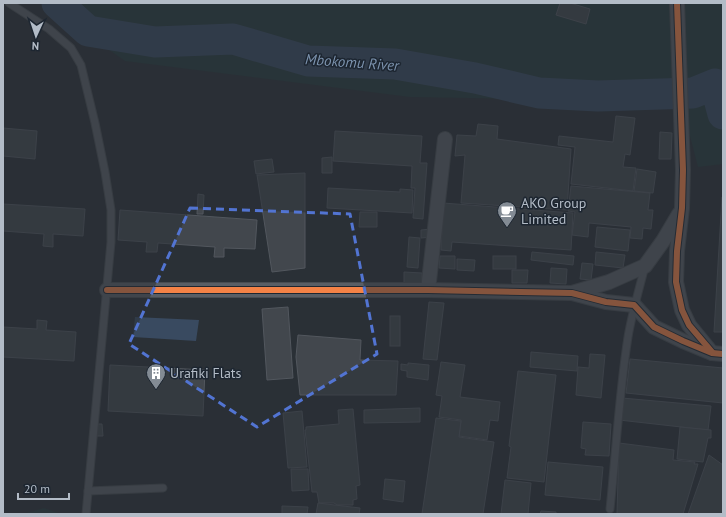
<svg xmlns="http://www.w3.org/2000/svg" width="726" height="517" font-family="'PT Sans',sans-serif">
<rect width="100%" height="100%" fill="#2a3036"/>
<g fill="#273a3c">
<path d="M42 3H723V164L698 167 683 109 579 100 410 97 125 61Z"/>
<path d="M44 508 61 514H23Z"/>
</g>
<path fill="#394a60" d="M135 317 199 320 196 341 133 337Z"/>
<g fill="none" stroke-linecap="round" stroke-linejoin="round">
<path stroke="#394a60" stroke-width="31" d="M57 3 88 31 155 42 233 39 308 61 395 64 475 78 539 93 598 96 693 93 715 84 723 114"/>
</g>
<g fill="#42474d" stroke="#52575e">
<path d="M560 3H570L590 9 586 24 556 15Z"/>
<path d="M616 116 635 118 630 155 625 154 623 167 636 168 633 191 571 184 575 147 558 145 559 136 613 142Z"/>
<path d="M478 124 498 126 497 139 571 149 567 210 461 203 465 155 455 156 457 135 476 136Z"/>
<path d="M3 128 37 131 35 159 3 156Z"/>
<path d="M335 131 422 136 420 163H427L423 219 413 218 415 188H411L412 166 333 161Z"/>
<path d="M660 132 672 133 671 159H659Z"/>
<path d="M332 157V173H322V158Z"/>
<path d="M272 159 274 172 256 174 254 161Z"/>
<path d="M637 169 656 172 653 193 634 191Z"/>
<path d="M305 173V268L272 272 257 175Z"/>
<path d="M571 186 650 193 648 210H653L651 229 643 228 642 239 630 238 631 227 589 223 588 237 572 235 575 212 568 211Z"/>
<path d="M328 188 400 192V189L413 190 412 213 327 208Z"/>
<path d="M198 194 204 195 203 214H197Z"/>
<path d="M722 197H723V332H714Z"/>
<path d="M443 203 573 213 571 250 452 242 451 251 441 250Z"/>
<path d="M3 204 85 209 83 236 53 234V247L43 246 44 234 3 231Z"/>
<path d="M120 210 257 220 255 249 224 248V257H214L215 247 158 243 157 252H146L147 242 118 240Z"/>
<path d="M360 212H377V227H359Z"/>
<path d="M597 227 630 230 628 251 595 247Z"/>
<path d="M432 229V237L421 238V230Z"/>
<path d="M409 237 420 238 418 268 407 267Z"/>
<path d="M532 252 574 256 573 265 531 260Z"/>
<path d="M596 252 625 255 623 268 595 265Z"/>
<path d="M440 256H455V269L439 268Z"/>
<rect x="493" y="256" width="23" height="13"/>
<path d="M457 259 475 260 474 271 457 270Z"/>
<path d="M582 263 593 264 591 280 580 279Z"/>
<path d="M551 268 567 269 566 284 550 283Z"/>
<path d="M512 270H528L527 283H512Z"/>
<path d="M404 272 422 273V284H404Z"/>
<path d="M429 302 444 303 437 360 423 359Z"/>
<path d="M288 307 293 378 267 380 262 309Z"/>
<rect x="390" y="316" width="10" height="30"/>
<path d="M37 320 47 321 46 330 76 332 74 361 3 357V327L37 329Z"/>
<path d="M298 335 361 340 360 360 398 361 396 395H300L296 357Z"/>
<path d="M531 352 578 356 577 371 530 367Z"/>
<path d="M590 354 605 355 601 398 576 395 578 367 589 368Z"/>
<path d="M630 359 723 368V403L626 393Z"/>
<path d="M441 362 465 365 460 397 500 402 498 421 490 420 487 440 459 436 461 420 439 417 442 396 436 395Z"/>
<path d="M408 363 429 365 428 380 407 377V371L401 370V364L408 365Z"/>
<path d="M110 365 205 370 203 416 108 411Z"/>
<path d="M518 371 556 375 544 482 507 478 511 447 509 446Z"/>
<path d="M622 398 711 406 708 430 619 420Z"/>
<path d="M420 408V422L364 423V410Z"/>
<path d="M353 409 360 485 356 486 357 499 353 500V505H337L334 503H319L317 492H312L305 430H306V427L339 424 338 410Z"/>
<path d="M302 411 307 467 288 468 283 413Z"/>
<path d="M436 418 461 421 459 437 494 442 483 514H422Z"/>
<path d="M583 422 611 424 609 456 585 455 586 449 581 448Z"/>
<path d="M96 424H102L103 436H96Z"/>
<path d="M680 427 711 430V438H708L703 462 677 459Z"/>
<path d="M619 443 674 450 673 460 695 462 694 464H698L683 514H617Z"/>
<path d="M709 455 723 465V514H688Z"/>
<path d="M548 462 603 467 600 500 545 495Z"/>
<path d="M291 469H308L309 490 292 491Z"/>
<path d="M385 479 405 481 403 502 383 499Z"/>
<path d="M505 480 531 483 528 514H501Z"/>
<path d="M318 503 360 508 359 514H316Z"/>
<path d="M282 506 308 507 307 514H282Z"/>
<path d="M541 511 556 512V514H540Z"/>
</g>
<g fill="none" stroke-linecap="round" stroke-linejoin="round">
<g stroke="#484c51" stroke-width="9">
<g id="service">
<path d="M9 3 49 29 71 48 81 65 95 123 105 172 111 210V242L86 514"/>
<path d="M88 491 163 488"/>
<path d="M610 509C616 452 619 394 628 337 632 313 639 290 645 266"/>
</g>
</g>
<g stroke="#484c51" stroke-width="16">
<g id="minor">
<path d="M677 3 683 170 682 208 677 251 676 282 682 310 689 325 712 353"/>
<path d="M107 290H428L572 293 606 302 634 305 654 327 683 341 712 353 723 354"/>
<path d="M428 290 445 139"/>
<path d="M572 293 609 282 645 266 663 241 679 214"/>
</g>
</g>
<use href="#service" stroke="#595e65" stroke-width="7"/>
<use href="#minor" stroke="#595e65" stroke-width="14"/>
<g stroke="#1d2631" stroke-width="8">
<g id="cycleway">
<path d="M677 3 683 170 682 208 677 251 676 282 682 310 689 325 712 352"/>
<path d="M107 290H428L572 293 606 302 634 305 654 327 683 341 712 353 723 354"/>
</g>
</g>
<use href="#cycleway" stroke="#f48246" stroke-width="6"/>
</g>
<path d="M0 0H726V517H0ZM190 208 350 214 377 354 257 427 129 344Z" fill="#2a3036" fill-opacity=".55" fill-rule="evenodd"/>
<path fill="none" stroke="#5274d2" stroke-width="3" stroke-dasharray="8 5" stroke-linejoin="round" d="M190 208 350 214 377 354 257 427 129 344Z"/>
<defs>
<g id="cafe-pin" transform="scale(1)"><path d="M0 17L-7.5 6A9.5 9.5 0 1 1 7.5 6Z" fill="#838b94" stroke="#1d2631"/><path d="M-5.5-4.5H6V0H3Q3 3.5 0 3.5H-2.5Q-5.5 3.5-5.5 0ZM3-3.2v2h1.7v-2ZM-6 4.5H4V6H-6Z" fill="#fff"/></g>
<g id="building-pin" transform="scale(1)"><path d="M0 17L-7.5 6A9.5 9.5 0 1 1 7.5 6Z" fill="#838b94" stroke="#1d2631"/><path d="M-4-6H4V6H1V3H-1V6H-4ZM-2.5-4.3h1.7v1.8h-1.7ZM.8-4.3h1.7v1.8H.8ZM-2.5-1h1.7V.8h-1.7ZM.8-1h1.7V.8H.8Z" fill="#fff"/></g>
</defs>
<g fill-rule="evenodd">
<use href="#cafe-pin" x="507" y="211"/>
<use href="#building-pin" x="156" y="373"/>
</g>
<g text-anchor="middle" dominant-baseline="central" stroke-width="3" stroke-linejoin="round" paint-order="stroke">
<g font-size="14" fill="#b3bcc7" stroke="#1d2631" text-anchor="start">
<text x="521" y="203">AKO Group<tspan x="521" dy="16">Limited</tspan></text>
<text x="170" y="373">Urafiki Flats</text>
</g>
<g font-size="15" font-style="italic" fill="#7c93ae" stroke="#1d2631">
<text transform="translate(352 62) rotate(4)">Mbokomu River</text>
</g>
</g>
<rect width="726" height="517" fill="none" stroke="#b3bcc7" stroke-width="8"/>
<g transform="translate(36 36) rotate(183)" stroke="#1d2631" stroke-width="3" paint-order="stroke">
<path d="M0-3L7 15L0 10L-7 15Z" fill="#b3bcc7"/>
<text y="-6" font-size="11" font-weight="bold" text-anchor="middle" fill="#b3bcc7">N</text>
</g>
<path d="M18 493v6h51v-6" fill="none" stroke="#b3bcc7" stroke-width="2"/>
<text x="24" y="493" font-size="12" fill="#b3bcc7" stroke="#1d2631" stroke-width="3" paint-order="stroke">20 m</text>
</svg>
